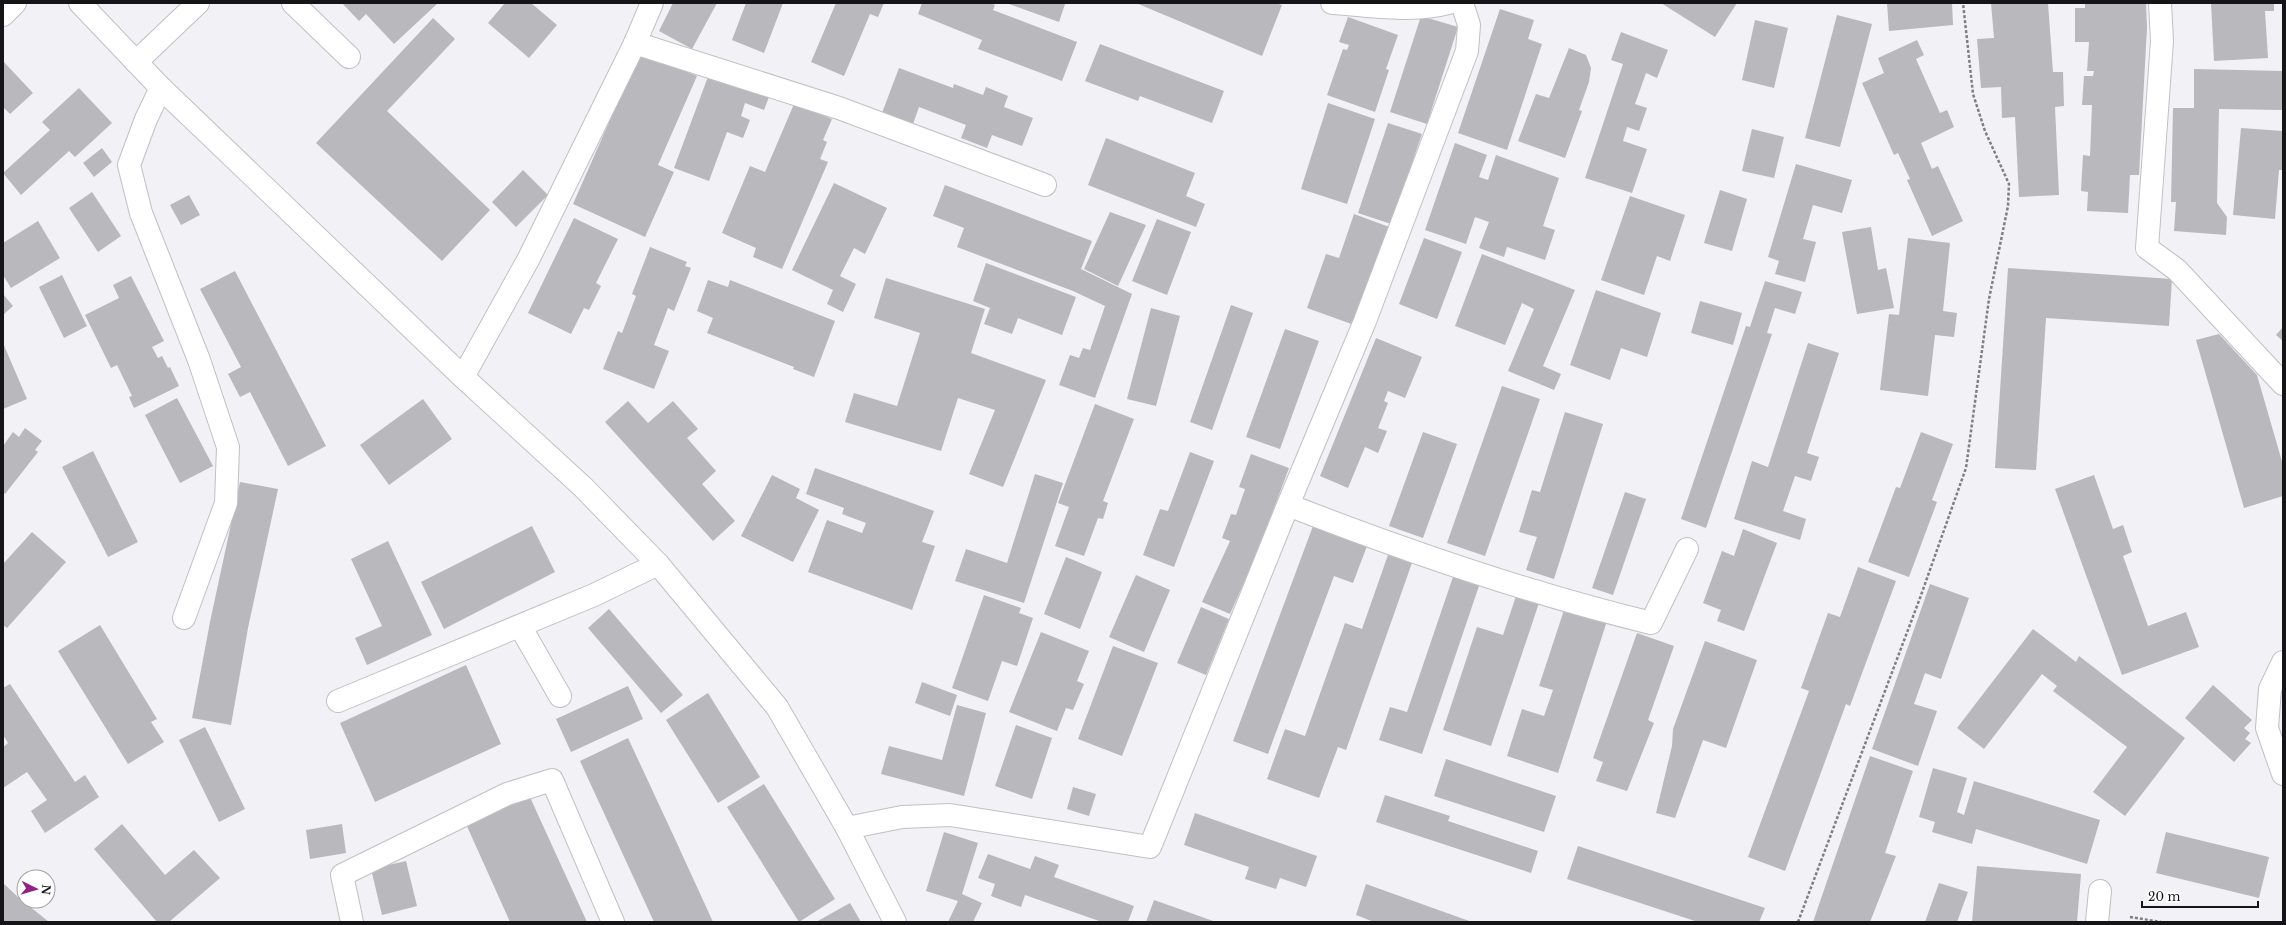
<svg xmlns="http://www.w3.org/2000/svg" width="2286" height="925" font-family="'Libre Baskerville',serif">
<rect width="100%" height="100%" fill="#f1f1f6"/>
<g fill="#b8b8bd">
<path d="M342 3H438L394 44 366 14 359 21Z"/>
<path d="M505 3H531L557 25 529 58 488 23Z"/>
<path d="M673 3H717L692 49 659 31Z"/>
<path d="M746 3H783L764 53 732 40Z"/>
<path d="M836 3H884L878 17 870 14 844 76 811 62Z"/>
<path d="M922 3H990L995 5 993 10 1077 42 1062 81 978 49 982 40 918 14Z"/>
<path d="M1006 3H1064L1065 4 1059 22Z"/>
<path d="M1136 3H1275L1282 5 1262 56Z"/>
<path d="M1661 3H1737L1715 37Z"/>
<path d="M1887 3H1952L1953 25 1889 31Z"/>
<path d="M1991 3H2048L2053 72H2063L2064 106 2055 107 2059 195 2019 197 2015 117 2002 118 2001 87 1981 88 1977 39 1994 38Z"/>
<path d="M2085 3H2146L2147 28 2139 175H2130L2128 213 2087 211 2088 192 2081 191 2083 155 2090 156 2092 105H2082L2084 76H2093L2094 71H2087L2089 42H2075V8H2085Z"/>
<path d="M2211 3H2274V11H2265L2268 58 2214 61Z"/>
<path d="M1500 9 1534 20 1528 39 1542 44 1507 150 1458 133Z"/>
<path d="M1837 15 1872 24 1840 147 1805 138Z"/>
<path d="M1421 16 1458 27 1427 124 1390 112Z"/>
<path d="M1348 17 1398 35 1386 69 1389 70 1375 112 1327 95 1343 49 1347 50 1349 45 1339 42Z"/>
<path d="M433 18 455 39 387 111 490 210 442 261 316 143Z"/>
<path d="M1755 20 1788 28 1774 88 1742 80Z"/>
<path d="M1621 32 1668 50 1657 78 1646 73 1635 104 1647 108 1639 131 1627 127 1623 141 1647 149 1632 193 1585 178 1623 64 1611 60Z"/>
<path d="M1917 40 1924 55 1916 59 1940 113 1947 110 1954 127 1921 143 1932 169 1938 166 1963 221 1932 236 1907 180 1910 179 1898 153 1894 155 1862 83 1884 73 1878 58Z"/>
<path d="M1100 44 1224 91 1212 123 1140 96 1138 101 1085 81Z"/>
<path d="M1569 48 1586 55 1591 68 1589 82 1579 110 1582 111 1565 158 1518 141 1536 94 1549 98Z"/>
<path d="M640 52 697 76 658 165 674 172 645 237 573 204Z"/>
<path d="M3 61 33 93 10 114 3 107Z"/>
<path d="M899 68 953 88 954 84 983 95 986 87 1008 96 1004 107 1033 118 1022 146 992 135 987 148 961 138 966 125 919 107 913 124 882 113Z"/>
<path d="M2194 69 2283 71V110L2219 109 2217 203 2227 217 2226 235 2174 231 2176 202H2171L2173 108H2194Z"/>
<path d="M709 74 769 97 764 110 745 103 741 116 750 120 743 138 727 132 709 181 674 168Z"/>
<path d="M79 88 112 123 75 157 69 151 21 195 3 173 50 130 42 122Z"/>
<path d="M1328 103 1375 119 1347 204 1301 189Z"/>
<path d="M794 104 832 119 823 140 827 142 820 159 828 162 782 269 753 257 756 248 722 233 750 166 765 172Z"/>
<path d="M1388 123 1422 134 1391 224 1358 213Z"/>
<path d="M2241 128 2283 131V170H2279L2275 219 2233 215Z"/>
<path d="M1752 129 1784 137 1774 178 1742 171Z"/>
<path d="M1106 138 1195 173 1186 196 1205 204 1196 227 1088 185Z"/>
<path d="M1455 143 1487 155 1479 177 1488 180 1496 155 1559 178 1543 226 1555 230 1545 260 1507 247 1504 257 1479 248 1489 222 1475 217 1466 244 1425 230Z"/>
<path d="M102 148 112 162 94 177 83 163Z"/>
<path d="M1796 164 1852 180 1842 213 1813 205 1803 239 1816 242 1805 282 1775 274 1779 261 1768 257Z"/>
<path d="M523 170 548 195 516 227 492 202Z"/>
<path d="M834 183 887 208 865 254 854 248 840 276 856 284 843 312 827 304 833 290 792 270Z"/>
<path d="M945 185 1092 241 1081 269 1132 294 1095 398 1059 385 1070 355 1079 358 1083 348 1090 350 1105 306 1073 291 957 247 964 228 933 216Z"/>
<path d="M1720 190 1747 199 1732 251 1704 243Z"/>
<path d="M92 192 121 236 98 252 69 208Z"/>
<path d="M189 195 200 215 181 225 170 205Z"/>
<path d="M1630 196 1685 215 1670 261 1657 256 1644 295 1601 280Z"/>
<path d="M1110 212 1146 225 1118 286 1084 269Z"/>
<path d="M1354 214 1392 228 1357 326 1307 308 1326 254 1339 258Z"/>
<path d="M574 218 618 239 596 283 601 286 589 310 584 308 571 334 528 313Z"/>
<path d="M1157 219 1191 232 1167 295 1132 281Z"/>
<path d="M38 221 60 258 11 288 3 275V243Z"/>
<path d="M1871 227 1878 270 1886 268 1894 308 1857 314 1842 232Z"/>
<path d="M1424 238 1462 252 1437 319 1399 304Z"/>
<path d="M1908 238 1950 243 1943 311 1957 313 1954 337 1935 335 1928 396 1880 390 1889 314 1899 315Z"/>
<path d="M650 247 687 262 685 266 691 268 674 311 668 308 654 345 669 351 654 389 603 369 618 331 622 333 636 296 632 294Z"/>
<path d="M1482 254 1575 290 1543 366 1561 374 1554 390 1508 371 1534 309 1522 303 1505 345 1455 326Z"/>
<path d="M986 263 1076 297 1062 335 1018 318 1012 334 984 324 990 308 973 301Z"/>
<path d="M2008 268 2172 279 2169 326 2046 318 2036 470 1995 468Z"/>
<path d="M235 271 326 446 288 466 250 392 240 397 228 374 241 367 200 289Z"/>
<path d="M62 275 87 326 64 338 39 287Z"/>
<path d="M131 276 164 341 152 347 158 358 162 356 168 368 170 367 179 386 134 408 129 397 132 396 117 365 111 368 85 315 119 298 113 285Z"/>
<path d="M886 278 985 309 971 353 1046 380 1003 487 969 474 995 410 958 398 941 451 845 422 854 393 897 406 920 333 874 318Z"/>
<path d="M708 280 728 287 730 280 835 321 814 377 793 369 794 367 707 333 713 318 697 311Z"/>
<path d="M1765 281 1802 292 1795 314 1775 308 1767 333 1772 334 1706 528 1681 519 1746 326 1750 327Z"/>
<path d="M1596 290 1661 313 1647 357 1621 348 1610 380 1570 365Z"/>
<path d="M3 294 13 306 3 315Z"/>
<path d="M1700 301 1742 313 1733 345 1691 333Z"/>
<path d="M1231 305 1253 313 1212 430 1190 422Z"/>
<path d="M1151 308 1180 316 1156 406 1127 399Z"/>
<path d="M2283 327V341L2276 335Z"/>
<path d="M1285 329 1319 341 1280 449 1246 437Z"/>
<path d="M2219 334 2257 375 2283 465V496L2244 508 2196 340Z"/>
<path d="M1376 338 1422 357 1405 398 1388 391 1384 401 1388 403 1378 428 1387 431 1378 453 1365 447 1348 488 1320 476Z"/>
<path d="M3 343 27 399 3 409Z"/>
<path d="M1808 343 1839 353 1807 453 1819 457 1811 481 1795 476 1783 511 1806 519 1800 540 1734 519 1752 461 1768 467Z"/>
<path d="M1502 386 1540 399 1485 556 1447 543Z"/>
<path d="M177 398 213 466 180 483 145 415Z"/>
<path d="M423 399 452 439 389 485 360 445Z"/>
<path d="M628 401 648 423 673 401 698 429 687 438 716 471 702 484 735 521 713 541 605 422Z"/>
<path d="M1095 404 1134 419 1103 501 1108 503 1103 519 1098 518 1084 556 1055 546 1069 507 1058 503Z"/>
<path d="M1565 412 1603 424 1554 579 1526 570 1537 537 1519 532 1532 490 1540 492Z"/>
<path d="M25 428 42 441 35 450 38 452 5 494 3 492V446L13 432 19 437Z"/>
<path d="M1423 432 1457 444 1423 538 1389 526Z"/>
<path d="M1921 432 1953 444 1932 500 1937 502 1909 577 1868 562 1896 487 1900 488Z"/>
<path d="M93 451 138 542 108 557 62 467Z"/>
<path d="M1190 452 1214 461 1174 567 1143 555 1160 509 1168 511Z"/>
<path d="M1251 454 1289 468 1258 551 1230 614 1202 602 1230 541 1222 538 1231 514 1236 515 1245 489 1239 487Z"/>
<path d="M815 468 934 511 922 542 935 546 912 610 808 572 827 520 862 533 866 523 842 514 844 508 806 494Z"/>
<path d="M1035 474 1063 483 1024 603 955 581 966 549 1007 563Z"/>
<path d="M772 475 800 489 796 498 819 510 793 562 741 536Z"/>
<path d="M2094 475 2113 529 2123 525 2132 552 2123 556 2148 626 2186 612 2199 647 2122 675 2055 489Z"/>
<path d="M240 482 278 489 248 628 231 725 192 718 210 622Z"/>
<path d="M1625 492 1646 499 1613 595 1592 588Z"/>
<path d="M532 526 555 572 444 629 421 582Z"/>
<path d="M1313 526 1367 546 1353 583 1334 576 1268 754 1233 741Z"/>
<path d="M1743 529 1777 543 1744 631 1717 621 1721 610 1703 603 1722 551 1734 556Z"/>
<path d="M32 532 66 562 7 628 3 625V564Z"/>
<path d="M388 541 432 635 367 665 355 638 382 626 351 559Z"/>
<path d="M1389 552 1413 560 1346 750 1338 747 1319 798 1267 779 1285 729 1305 736 1345 623 1362 629Z"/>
<path d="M1066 557 1102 572 1080 629 1044 614Z"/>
<path d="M1858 567 1896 581 1850 706 1846 704 1785 871 1748 857 1809 691 1801 688 1828 613 1840 617Z"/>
<path d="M1454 574 1480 583 1422 754 1379 740 1390 707 1407 712Z"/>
<path d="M1136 575 1170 590 1144 652 1109 637Z"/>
<path d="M1930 584 1969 598 1941 679 1925 673 1914 704 1937 711 1918 766 1872 749Z"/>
<path d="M1517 593 1540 600 1491 746 1443 730 1477 627 1503 635Z"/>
<path d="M984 595 1021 608 1019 613 1033 618 1017 666 1002 661 988 701 952 688Z"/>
<path d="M1201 607 1229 619 1206 675 1177 663Z"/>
<path d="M1565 607 1607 621 1558 773 1507 756 1522 709 1544 716 1553 690 1539 686Z"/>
<path d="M609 609 683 695 661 713 588 628Z"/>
<path d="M100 625 157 719 151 722 164 742 128 764 58 651Z"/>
<path d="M2033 629 2076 662 2079 656 2185 738 2125 816 2093 792 2127 747 2053 691 2057 686 2042 674 1984 749 1957 728Z"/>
<path d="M1041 632 1089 651 1077 681 1084 684 1073 710 1066 708 1057 731 1009 712Z"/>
<path d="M1637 633 1674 646 1648 720 1654 723 1627 791 1596 781 1603 762 1593 758Z"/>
<path d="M1705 641 1757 660 1726 748 1703 740 1675 818 1656 813 1672 746 1673 729Z"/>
<path d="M1113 646 1158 663 1122 756 1078 739Z"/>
<path d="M466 665 501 744 375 802 340 723Z"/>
<path d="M922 682 957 695 950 716 915 703Z"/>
<path d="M10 684 75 782 85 775 99 797 45 833 31 811 47 800 27 772 3 788V747L8 743 3 735V688Z"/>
<path d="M2213 685 2252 720 2244 728 2250 733 2245 739 2251 743 2234 762 2185 718Z"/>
<path d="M628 686 643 719 571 752 556 719Z"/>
<path d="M708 693 760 777 718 803 666 720Z"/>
<path d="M957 705 986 713 964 796 881 774 889 746 942 760Z"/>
<path d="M1016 725 1052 738 1032 799 995 786Z"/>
<path d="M205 727 245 809 219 822 179 740Z"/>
<path d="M628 738 675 839 713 922H654L580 761Z"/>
<path d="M1870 756 1913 771 1885 853 1896 856 1870 922H1813Z"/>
<path d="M1446 759 1556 796 1544 832 1434 796Z"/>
<path d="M1933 768 1967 778 1957 812 1964 815 1974 781 2100 820 2087 864 1976 829 1972 844 1932 832 1935 822 1919 817Z"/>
<path d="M764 784 835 899 799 922 727 807Z"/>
<path d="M1073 787 1096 794 1089 816 1067 809Z"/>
<path d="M529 795 587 922H510L466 824Z"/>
<path d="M1385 795 1450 816 1448 821 1538 851 1531 873 1376 822Z"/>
<path d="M1195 813 1317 856 1306 887 1280 878 1276 889 1245 879 1249 867 1184 845Z"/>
<path d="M122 824 165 875 194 850 220 878 169 922H157L94 849Z"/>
<path d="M342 824 346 853 310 859 306 830Z"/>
<path d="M944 832 978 843 962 894 982 903 973 922H948L958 901 926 891Z"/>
<path d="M2166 832 2269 857 2259 898 2156 873Z"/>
<path d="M1578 846 1765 908 1759 922H1698L1567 879Z"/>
<path d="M988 854 1030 869 1035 856 1059 865 1054 877 1134 906 1128 922H1102L1025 895 1021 907 991 896 995 884 978 878Z"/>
<path d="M406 861 417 906 382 915 371 869Z"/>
<path d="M1977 866 2081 874 2077 922H1972Z"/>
<path d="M3 883 18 897 49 922H3Z"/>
<path d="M1939 883 1968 892 1957 922H1925Z"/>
<path d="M1366 884 1472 922H1374L1356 915Z"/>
<path d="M1154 900 1216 922H1146Z"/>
<path d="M850 903 861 922H816Z"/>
</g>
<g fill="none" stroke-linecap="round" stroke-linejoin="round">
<g stroke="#c0c0c5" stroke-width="24">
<g id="minor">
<path d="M80 3 161 88 463 377 583 487 658 564 777 707 847 828 895 922"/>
<path d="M293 3 349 57"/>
<path d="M1332 3C1370 5 1412 13 1449 3"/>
<path d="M2160 3 2162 41 2147 248 2177 270 2283 384"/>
<path d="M3 15 15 3"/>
<path d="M635 43 839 108 1045 185"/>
<path d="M136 62 198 3"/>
<path d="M161 88 146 119 129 165 141 213 199 360 228 447 226 503 184 618"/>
<path d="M463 377 528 260 635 43 652 3"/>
<path d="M1288 505C1406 551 1528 593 1651 623L1687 549"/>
<path d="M520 626 560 696"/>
<path d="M2283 662 2270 689 2267 728 2283 774"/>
<path d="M338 701 594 595 658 564"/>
<path d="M847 828 902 817 950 815 1150 847 1288 505 1365 321 1467 51 1469 25 1462 3"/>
<path d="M352 922 342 875 507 794 552 780 613 922"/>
<path d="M2097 922 2100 891"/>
</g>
</g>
<g stroke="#7f7f82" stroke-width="2.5" stroke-dasharray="3 2" stroke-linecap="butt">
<path d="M2130 917 2161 922"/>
<path d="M1798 922 1920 598 1966 468 1989 299 2008 206 2009 184 1985 131 1973 94 1963 3"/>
</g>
<use href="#minor" stroke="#fff" stroke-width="22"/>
</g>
<rect width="2286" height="925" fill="none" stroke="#151517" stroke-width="8"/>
<g transform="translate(36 889) rotate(95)"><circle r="19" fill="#ffffff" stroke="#a1a1a2"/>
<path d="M0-3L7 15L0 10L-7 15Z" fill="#912182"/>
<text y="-6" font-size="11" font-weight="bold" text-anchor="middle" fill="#151517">N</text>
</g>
<path d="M2142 901v6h116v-6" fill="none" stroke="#151517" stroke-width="2"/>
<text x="2148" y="901" font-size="12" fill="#151517" stroke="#ffffff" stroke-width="3" paint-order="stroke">20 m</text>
</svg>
